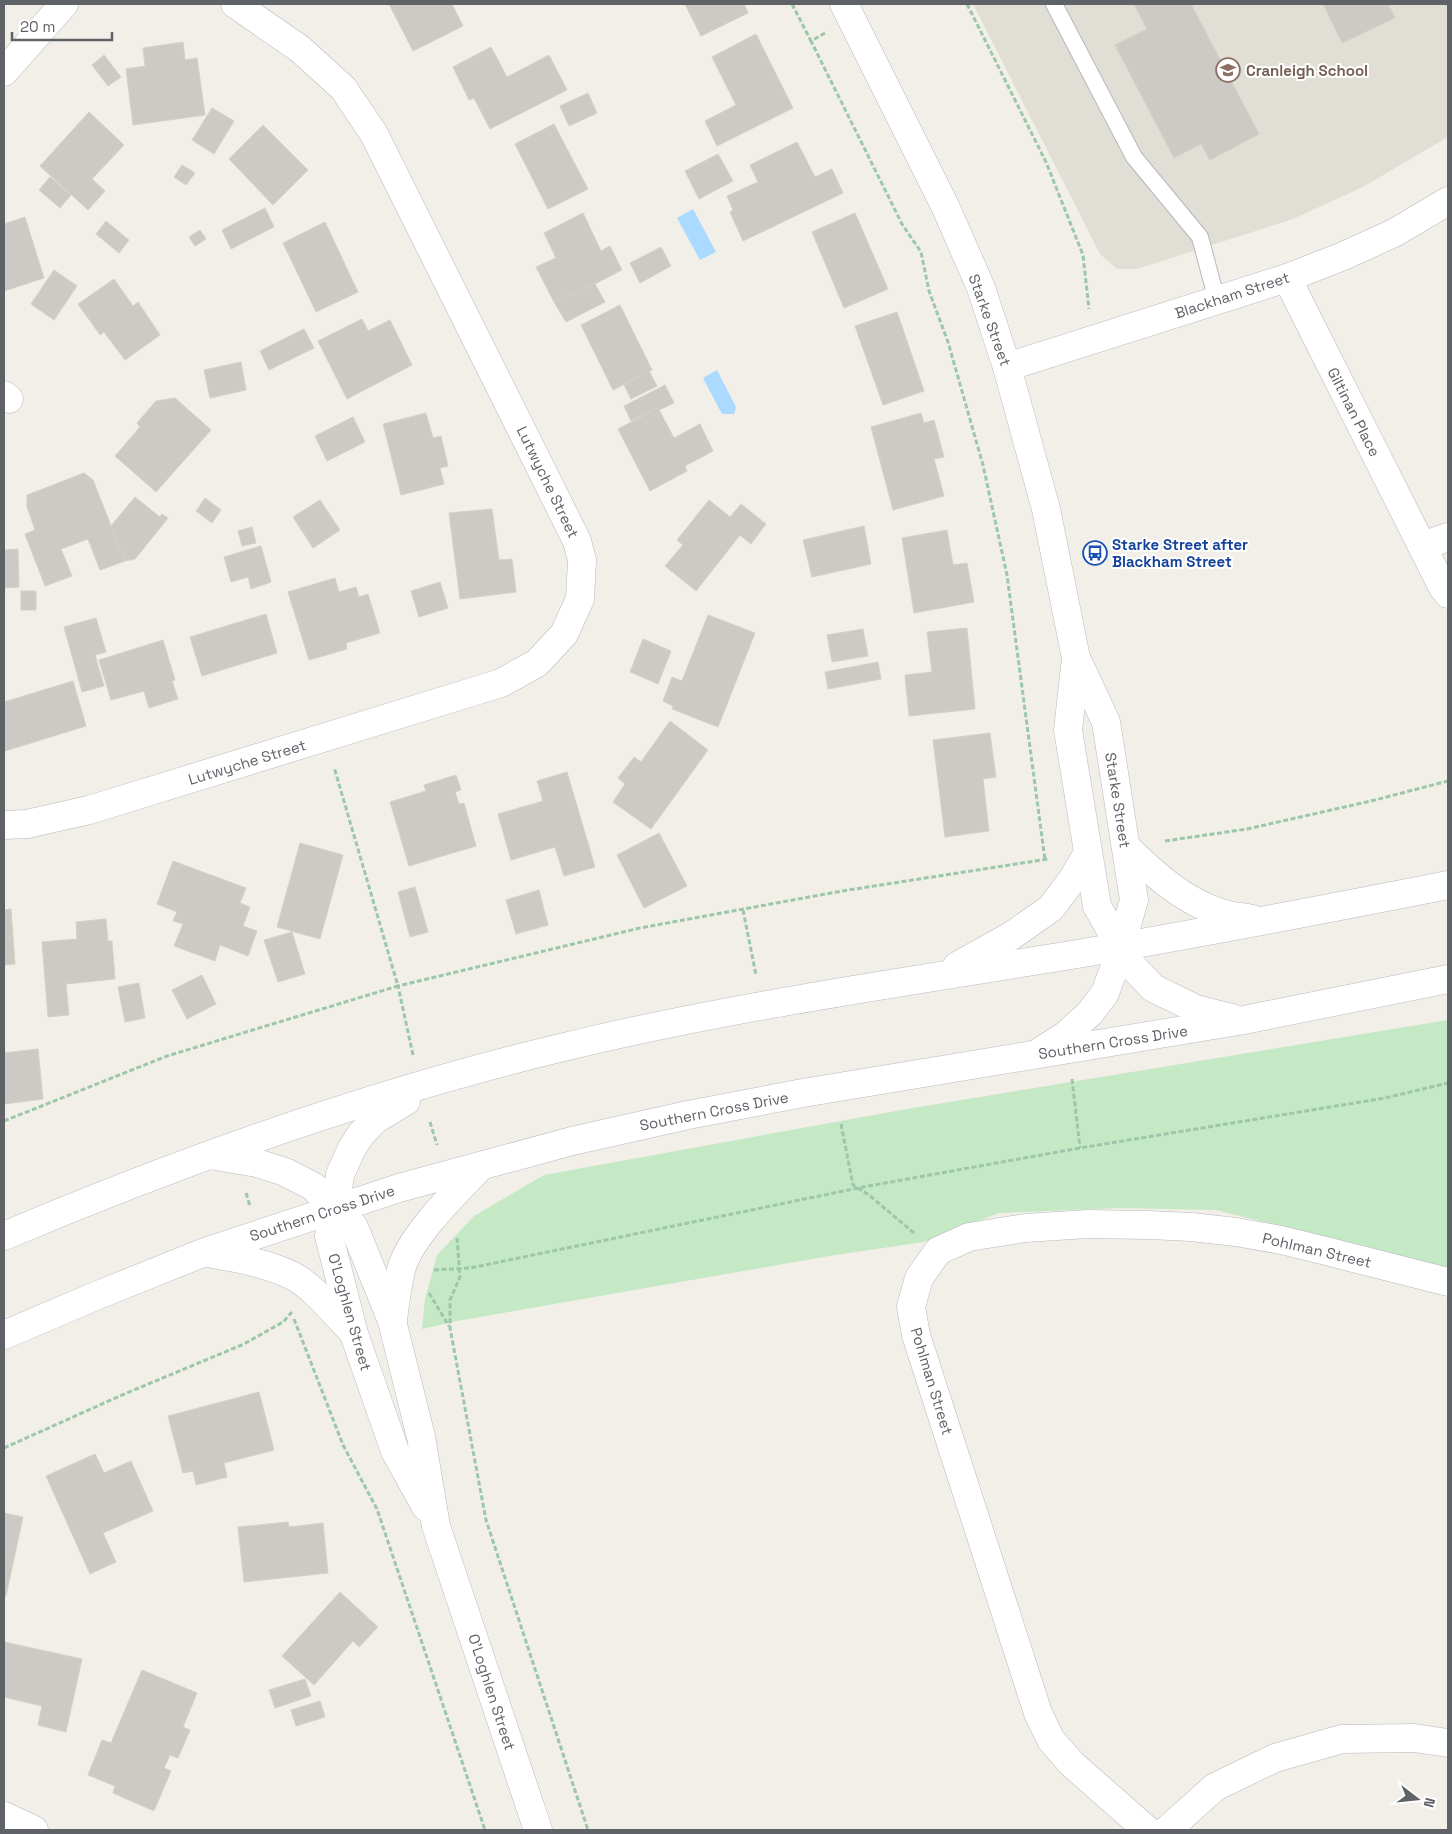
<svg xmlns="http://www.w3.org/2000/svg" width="1452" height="1834" font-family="'Space Grotesk',sans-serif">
<rect width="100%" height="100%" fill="#f1efe8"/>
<path fill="#e1ded6" d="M973 4H1448V137L1363 187 1293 219 1137 269H1117L1100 254Z"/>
<path fill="#c5e8c5" d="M1448 1020V1268L1216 1210 1120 1208 999 1213 924 1242 835 1255 457 1321 422 1329 425 1299 437 1255 474 1216 544 1175 907 1109Z"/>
<g fill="#aadaff">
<path d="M693 209 716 252 700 260 677 218Z"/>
<path d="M717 370 736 407 734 414H722L703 378Z"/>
</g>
<g fill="#cccac5" stroke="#d6d1c6">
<path d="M389 4H452L463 26 413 51Z"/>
<path d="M685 4H744L748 13 701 36Z"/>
<path d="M1134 4H1191L1259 134 1210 160 1201 144 1174 158 1115 45 1147 29Z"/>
<path d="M1323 4H1388L1395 18 1342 43Z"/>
<path d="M756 34 793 108 717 146 705 121 736 105 712 57Z"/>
<path d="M183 42 185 60 197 58 205 115 133 125 126 69 145 66 143 48Z"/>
<path d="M491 47 507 77 549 55 567 90 490 129 474 98 469 100 453 67Z"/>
<path d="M104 55 121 77 108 86 92 65Z"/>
<path d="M588 93 597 113 569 126 560 106Z"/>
<path d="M212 108 234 121 214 154 192 140Z"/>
<path d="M89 112 124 145 92 179 105 191 88 210 40 166Z"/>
<path d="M554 124 588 189 548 209 515 144Z"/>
<path d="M263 125 308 170 273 205 229 159Z"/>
<path d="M797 142 815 177 832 169 843 193 743 241 730 212 733 210 727 196 758 182 750 165Z"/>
<path d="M718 154 733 181 699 199 685 171Z"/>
<path d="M182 165 195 173 186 185 174 177Z"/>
<path d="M50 177 71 195 60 208 39 190Z"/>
<path d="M265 208 274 227 231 249 222 230Z"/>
<path d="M583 213 601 251 610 246 622 270 573 295 571 292 554 302 536 267 556 258 544 233Z"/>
<path d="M855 213 888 289 844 308 812 232Z"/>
<path d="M25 217 44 278 4 291V224Z"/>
<path d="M106 221 129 240 119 253 96 234Z"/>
<path d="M325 222 358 292 316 312 283 243Z"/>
<path d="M200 230 206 239 195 246 189 237Z"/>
<path d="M661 247 671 266 640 283 630 263Z"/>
<path d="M54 270 77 286 54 320 31 304Z"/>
<path d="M114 279 133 306 138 302 160 335 125 360 104 332 100 335 78 304Z"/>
<path d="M595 284 605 302 566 322 554 302 571 292 573 295Z"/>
<path d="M620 305 652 370 613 390 581 325Z"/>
<path d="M897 312 924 391 883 405 855 326Z"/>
<path d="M362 319 368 331 390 320 412 365 347 399 318 341Z"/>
<path d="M304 329 314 348 269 370 260 351Z"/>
<path d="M241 362 246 390 210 398 204 370Z"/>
<path d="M649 371 657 386 631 399 624 385Z"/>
<path d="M665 385 674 403 659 410 658 408 631 421 624 406Z"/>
<path d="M175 398 211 430 156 492 115 456 140 427 137 423 156 401Z"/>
<path d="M658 408 674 438 700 424 713 451 685 466 687 471 650 491 618 429Z"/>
<path d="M426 413 433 438 441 436 448 466 440 468 444 484 401 495 383 424Z"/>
<path d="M921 413 924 423 934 420 944 457 934 459 944 496 893 510 871 427Z"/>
<path d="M353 417 365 442 327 461 315 436Z"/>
<path d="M84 473 93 480 125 561 100 570 88 539 61 549 72 576 45 586 25 534 35 530 27 507V495Z"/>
<path d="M135 497 160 517 162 514 168 518 135 559 125 561 111 526Z"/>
<path d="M205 498 221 510 212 523 196 511Z"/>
<path d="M320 500 340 530 313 548 293 517Z"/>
<path d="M709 500 730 517 741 504 766 524 751 544 740 535 696 591 665 566 683 545 677 540Z"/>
<path d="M492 509 499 560 512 559 516 592 460 599 449 513Z"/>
<path d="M864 526 871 564 812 577 803 540Z"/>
<path d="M252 527 256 543 242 546 238 531Z"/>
<path d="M947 530 953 565 967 563 974 602 914 613 902 538Z"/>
<path d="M261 546 271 582 251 589 248 577 231 582 224 557Z"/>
<path d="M18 549 19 587 4 588V550Z"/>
<path d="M335 578 339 592 356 587 359 597 368 594 380 633 346 643 347 649 309 660 288 592Z"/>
<path d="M440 582 448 608 419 617 411 591Z"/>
<rect x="21" y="591" width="15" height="19"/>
<path d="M266 614 277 653 202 676 190 637Z"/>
<path d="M708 615 755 633 718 727 672 709 673 706 663 701 672 677 682 681Z"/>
<path d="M96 618 106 652 95 655 104 686 82 692 64 627Z"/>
<path d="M967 628 975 709 909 716 905 675 932 672 927 632Z"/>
<path d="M863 629 868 656 832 662 827 635Z"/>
<path d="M643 639 671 651 658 684 630 672Z"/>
<path d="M163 640 175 680 172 681 178 699 149 708 144 691 111 700 99 660Z"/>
<path d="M878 662 881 679 828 689 825 672Z"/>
<path d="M73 681 86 726 5 751 4 702Z"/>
<path d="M670 721 708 750 651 829 613 802 625 784 618 778 634 757 641 762Z"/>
<path d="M990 733 996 777 983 779 989 831 945 837 933 740Z"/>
<path d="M567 772 595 867 564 876 555 847 511 860 498 814 543 801 537 781Z"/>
<path d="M456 775 461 790 455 792 459 804 464 803 476 846 409 866 390 802 426 791 424 785Z"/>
<path d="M659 833 687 886 644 908 617 855Z"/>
<path d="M300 843 343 855 320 939 277 927Z"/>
<path d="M173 861 246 888 240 903 250 907 243 926 257 931 248 956 220 945 215 961 174 946 183 924 173 921 177 912 157 904Z"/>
<path d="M415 887 428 932 410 937 398 892Z"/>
<path d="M539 890 548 925 516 934 506 900Z"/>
<path d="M11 909 15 964 4 965V910Z"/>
<path d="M106 919 108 941H112L115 979 66 984 69 1015 48 1017 42 942 77 939 76 922Z"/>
<path d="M292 932 305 974 278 982 264 940Z"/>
<path d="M202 975 216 1004 187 1019 172 990Z"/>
<path d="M139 983 145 1018 125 1022 118 987Z"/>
<path d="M38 1049 43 1099 4 1104V1053Z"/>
<path d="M259 1392 274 1450 224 1463 227 1477 196 1485 193 1471 183 1473 168 1416Z"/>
<path d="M95 1454 104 1473 131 1461 153 1511 103 1533 116 1562 90 1574 46 1476Z"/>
<path d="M4 1513 23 1517 6 1596H4Z"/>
<path d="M288 1522 289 1527 323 1523 328 1573 244 1582 238 1527Z"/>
<path d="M340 1592 378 1627 359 1647 353 1641 314 1685 282 1656Z"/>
<path d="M4 1642 82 1659 66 1732 38 1725 42 1706 4 1697Z"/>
<path d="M142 1670 197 1693 183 1727 190 1730 178 1758 170 1755 164 1768 171 1771 154 1811 113 1793 115 1786 88 1775 102 1740 111 1743Z"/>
<path d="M305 1679 311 1696 275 1708 269 1690Z"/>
<path d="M320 1701 325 1717 296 1726 291 1710Z"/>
</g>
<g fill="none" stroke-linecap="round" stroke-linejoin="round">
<g stroke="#b5b8bc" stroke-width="18">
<path id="lane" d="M1054 4 1134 157 1200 237 1217 301"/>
</g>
<g stroke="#b5b8bc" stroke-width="29">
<g id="street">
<path d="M4 72 64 4"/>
<path d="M1287 278 1442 586 1448 594"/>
<path d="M1007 367 1287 278 1341 257 1394 233 1448 201"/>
<path d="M4 395 9 399"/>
<path d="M1422 546 1448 537"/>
<path d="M4 825 27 824 89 810 501 683 537 663 564 634 580 599 582 560 577 541 374 134 343 88 300 49 235 4"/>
<path d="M4 1816 34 1830"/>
<path d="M1147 1830 1072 1764 1051 1740 1038 1713 916 1335 911 1307 919 1278 938 1251 969 1237 1025 1228 1088 1224 1149 1225 1191 1227 1236 1232 1281 1240 1326 1251 1448 1282"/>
<path d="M1167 1830 1215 1787 1275 1758 1342 1739 1414 1738 1448 1743"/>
</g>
</g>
<g stroke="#b6babf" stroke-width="29">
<g id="secondary">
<path d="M844 4 946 208 981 288 1007 367 1046 509 1076 658 1106 722 1134 900 1115 966 1105 993 1090 1013 1066 1035 1041 1051"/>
<path d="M1076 658 1068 730 1097 906 1120 947 1133 967 1153 988 1196 1009 1232 1018"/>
<path d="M1126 847C1154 874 1183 901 1221 913 1231 916 1242 917 1252 919"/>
<path d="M957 966 1011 936 1051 908 1072 880 1088 853"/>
<path d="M406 1101 376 1119 361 1134 351 1150 340 1175 335 1210 329 1236 354 1334 395 1451 426 1507"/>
<path d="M210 1155 257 1163 285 1172 314 1187 335 1210 354 1227 392 1321 421 1437 436 1526 538 1830"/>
<path d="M4 1236C186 1159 372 1093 564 1047 729 1007 898 983 1065 956 1193 935 1321 910 1448 885"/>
<path d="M208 1253C236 1258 267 1263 293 1276 315 1288 334 1313 352 1331"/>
<path d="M393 1320C395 1304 397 1286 401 1270 410 1236 456 1192 481 1166"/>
<path d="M4 1335 98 1295 205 1252 399 1188 572 1141 688 1115 803 1093 1244 1020 1448 979"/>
</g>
</g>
<g stroke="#9cc7a9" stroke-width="3" stroke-dasharray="5 2.5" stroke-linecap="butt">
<path d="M792 4 811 41"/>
<path d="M967 4 1046 162 1083 255 1089 309"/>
<path d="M1445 4H1448"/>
<path d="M825 33 811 41 902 224 921 252 929 291 948 342 983 465 1007 575 1045 860"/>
<path d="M1165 841 1247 829 1371 801 1448 781"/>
<path d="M743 910 756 975"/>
<path d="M413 1055 398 986 640 928 842 891 1048 859"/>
<path d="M1072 1079 1080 1148"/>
<path d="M4 1121 167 1056 398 986 334 767"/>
<path d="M430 1122 437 1145"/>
<path d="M841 1124 853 1185 869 1195 914 1233"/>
<path d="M246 1193 250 1206"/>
<path d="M457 1238 460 1277 450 1300V1328L486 1520 588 1830"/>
<path d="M434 1270 470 1268 863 1187 1080 1148 1385 1098 1448 1083"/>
<path d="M429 1293 449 1326"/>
<path d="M294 1319 343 1445 377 1509 485 1830"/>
<path d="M4 1448 122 1395 244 1344 283 1322 292 1312"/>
</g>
<use href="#lane" stroke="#fff" stroke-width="16"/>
<use href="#street" stroke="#fff" stroke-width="28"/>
<use href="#secondary" stroke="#fff" stroke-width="28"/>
</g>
<defs>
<g id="school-ring" transform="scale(1.25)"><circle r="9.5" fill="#fff" stroke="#8d6e63" stroke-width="1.5"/><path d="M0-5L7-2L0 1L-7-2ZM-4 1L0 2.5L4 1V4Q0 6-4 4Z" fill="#8d6e63"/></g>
<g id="bus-ring" transform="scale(1.25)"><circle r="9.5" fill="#fff" stroke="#1a4fb4" stroke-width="1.5"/><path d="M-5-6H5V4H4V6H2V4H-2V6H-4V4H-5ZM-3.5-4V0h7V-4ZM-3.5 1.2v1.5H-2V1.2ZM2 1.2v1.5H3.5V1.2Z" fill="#1a4fb4"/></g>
</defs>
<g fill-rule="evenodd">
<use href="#school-ring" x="1228" y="70"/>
<use href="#bus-ring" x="1095" y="553"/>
</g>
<g text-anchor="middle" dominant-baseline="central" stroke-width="4" stroke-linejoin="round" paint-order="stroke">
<g font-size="15" font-weight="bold" fill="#785e54" stroke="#fff" text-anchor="start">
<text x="1246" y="70">Cranleigh School</text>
</g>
<g font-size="15" fill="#5f6368" stroke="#fff">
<text transform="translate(1232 295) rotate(-18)">Blackham Street</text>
<text transform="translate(990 320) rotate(70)">Starke Street</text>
<text transform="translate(1354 412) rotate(63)">Giltinan Place</text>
<text transform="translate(548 482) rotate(64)">Lutwyche Street</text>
<text transform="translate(247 762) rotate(-17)">Lutwyche Street</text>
<text transform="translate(1118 800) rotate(81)">Starke Street</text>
<text transform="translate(1113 1042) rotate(-9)">Southern Cross Drive</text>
<text transform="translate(714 1111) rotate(-11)">Southern Cross Drive</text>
<text transform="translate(322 1213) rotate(-18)">Southern Cross Drive</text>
<text transform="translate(1317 1250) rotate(13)">Pohlman Street</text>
<text transform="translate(350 1312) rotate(74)">O'Loghlen Street</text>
<text transform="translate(932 1381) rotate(73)">Pohlman Street</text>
<text transform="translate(492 1692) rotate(72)">O'Loghlen Street</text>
</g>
<g font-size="15" font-weight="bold" fill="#164399" stroke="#fff" text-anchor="start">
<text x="1112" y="544">Starke Street after<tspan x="1112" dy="17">Blackham Street</tspan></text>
</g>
</g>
<rect width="1452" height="1834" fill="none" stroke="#5f6368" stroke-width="10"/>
<g transform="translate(1417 1799) rotate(106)" stroke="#ffffff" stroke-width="4" paint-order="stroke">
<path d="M0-4L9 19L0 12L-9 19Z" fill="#5f6368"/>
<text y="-8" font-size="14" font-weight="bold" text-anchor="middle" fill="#5f6368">N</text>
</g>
<path d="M12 32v8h100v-8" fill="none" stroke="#5f6368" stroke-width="2.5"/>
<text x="20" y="32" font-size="15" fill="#5f6368" stroke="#ffffff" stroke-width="4" paint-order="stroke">20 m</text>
</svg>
